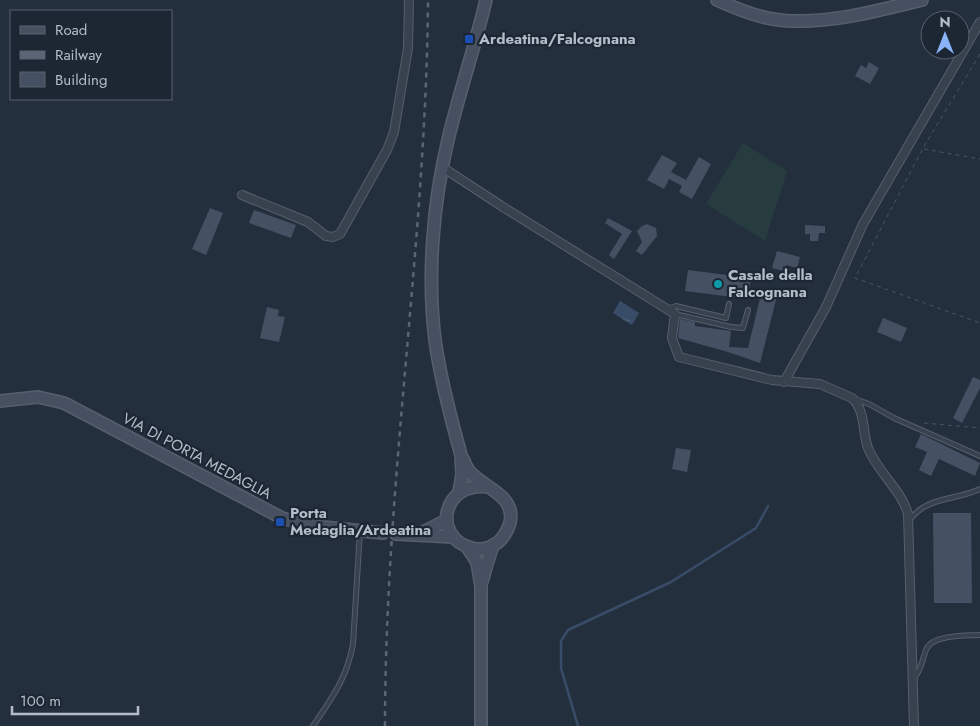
<svg xmlns="http://www.w3.org/2000/svg" width="980" height="726" font-family="Jost,sans-serif">
<defs>
<pattern id="water-ripples" width="26" height="14" patternUnits="userSpaceOnUse" patternTransform="scale(1.25)"><rect width="26" height="14" fill="#394c67"/><path d="M2 4q2-2 4 0t4 0M15 11q2-2 4 0t4 0" fill="none" stroke="#53647b"/></pattern>
</defs>
<rect width="100%" height="100%" fill="#242f3e"/>
<path fill="#263c3f" d="M743 143 787 171 765 241 706 204Z"/>
<path fill="url(#water-ripples)" d="M620 301 639 313 632 325 613 313Z"/>
<g fill="none" stroke-linecap="round" stroke-linejoin="round">
<path stroke="#394c67" stroke-width="2.5" d="M578 726 561 668V641L568 630 671 582 756 528 768 506"/>
</g>
<g fill="#455162">
<path d="M869 62 879 68 870 84 855 76 861 65 866 68Z"/>
<path d="M662 155 677 163 671 172 686 180 699 157 711 164 692 199 679 192 682 186 669 179 664 189 647 180Z"/>
<path d="M210 208 223 213 206 255 192 249Z"/>
<path d="M254 210 296 225 291 238 249 223Z"/>
<path d="M608 218 632 231 614 259 609 255 622 234 605 223Z"/>
<path d="M647 224 656 228 657 236 642 255 636 251 642 242 637 231 642 226Z"/>
<path d="M805 225 825 226V233H819L818 241H810V234H805Z"/>
<path d="M777 251 800 257 797 268 786 265 784 271 772 268Z"/>
<path d="M688 270 751 278 748 299 685 291Z"/>
<path d="M762 290 777 296 760 363 728 352 678 338 680 319 695 322V326L731 331 729 347 748 348Z"/>
<path d="M267 307 279 310 278 316 285 317 279 342 260 338Z"/>
<path d="M883 318 907 328 901 342 877 332Z"/>
<path d="M973 377 980 380V388L962 423 953 418Z"/>
<path d="M921 434 980 463 975 476 939 459 931 476 919 470 927 452 915 447Z"/>
<path d="M676 448 691 450 687 472 672 469Z"/>
<path d="M933 513H971L972 603H934Z"/>
</g>
<g fill="none" stroke-linecap="round" stroke-linejoin="round">
<g stroke="#565f6c" stroke-width="6">
<g id="lane">
<path d="M667 309 676 306 726 318 729 304"/>
<path d="M675 314 731 327 743 328 748 310"/>
<path d="M855 399 869 404 894 418 980 456"/>
<path d="M909 520C914 515 918 510 924 507 940 497 962 498 980 489"/>
<path d="M914 678C922 669 922 660 926 650 932 634 966 636 980 635"/>
<path d="M313 726C332 698 347 678 353 644L360 531"/>
</g>
</g>
<g stroke="#565f6c" stroke-width="10">
<g id="street">
<path d="M442 167 503 207 675 314 672 338 679 357 772 380 820 384 852 398C866 411 862 432 868 448 878 473 901 489 908 514L914 726"/>
<path d="M242 195 308 222 326 236 333 237 340 234 387 150 394 132 408 48 409 0"/>
<path d="M784 382 826 307 863 224 980 22"/>
</g>
</g>
<g stroke="#565f6c" stroke-width="14">
<g id="secondary">
<path d="M717 0C741 11 767 21 794 21 837 22 880 10 922 0"/>
<path d="M0 401 38 397 64 403 282 518 313 526 383 533"/>
<path d="M463 459C465 463 467 469 470 472 485 489 516 495 510 523 507 532 503 540 494 545 488 549 480 550 472 548 431 538 442 480 489 487"/>
<path d="M459 492 462 475 461 455C451 419 440 377 435 340 427 276 433 203 448 140 459 93 475 47 486 0"/>
<path d="M396 534 453 537"/>
<path d="M417 535 447 520"/>
<path d="M467 547 477 562 481 586V726"/>
<path d="M482 582 487 564 493 545"/>
</g>
</g>
<g stroke="#44595c" stroke-width="1" stroke-dasharray="4 4" stroke-linecap="butt">
<path d="M980 54 923 148 855 278 980 323"/>
<path d="M924 149 980 159"/>
<path d="M924 423 980 428"/>
</g>
<use href="#lane" stroke="#38414e" stroke-width="4"/>
<use href="#street" stroke="#38414e" stroke-width="8"/>
<use href="#secondary" stroke="#465061" stroke-width="11"/>
<path stroke="#5a6575" stroke-width="2.5" stroke-dasharray="5 5" stroke-linecap="butt" d="M385 726C385 483 426 243 428 0"/>
</g>
<g fill="#1a4fb4" stroke="#1d2633" stroke-width="2">
<rect x="464" y="34" width="10" height="10" rx="2.5"/>
<rect x="275" y="517" width="10" height="10" rx="2.5"/>
</g>
<circle fill="#0f9aa8" stroke="#1d2633" stroke-width="2" cx="718" cy="284" r="5"/>
<g text-anchor="middle" dominant-baseline="central" stroke-width="4.5" stroke-linejoin="round" paint-order="stroke">
<g font-size="15" font-weight="bold" fill="#b4bcc9" stroke="#1d2633" text-anchor="start">
<text x="479" y="39">Ardeatina/Falcognana</text>
<text x="728" y="275">Casale della<tspan x="728" dy="17">Falcognana</tspan></text>
<text x="290" y="513">Porta<tspan x="290" dy="17">Medaglia/Ardeatina</tspan></text>
</g>
<g font-size="15" fill="#b4bcc9" stroke="#1d2633">
<text transform="translate(197 456) rotate(28)">VIA DI PORTA MEDAGLIA</text>
</g>
</g>
<rect x="10" y="10" width="162" height="90" fill="#1d2633" stroke="#59626f"/>
<rect x="20" y="26" width="25" height="8" fill="#465061" stroke="#59626f"/>
<text x="55" y="35" font-size="15" fill="#b4bcc9">Road</text>
<rect x="20" y="51" width="25" height="8" fill="#5a6575" stroke="#59626f"/>
<text x="55" y="60" font-size="15" fill="#b4bcc9">Railway</text>
<rect x="20" y="72" width="25" height="15" fill="#455162" stroke="#59626f"/>
<text x="55" y="85" font-size="15" fill="#b4bcc9">Building</text>
<g transform="translate(945 35)"><circle r="24" fill="#1d2633" stroke="#59626f"/>
<path d="M0-4L9 19L0 12L-9 19Z" fill="#8ab4f8"/>
<text y="-8" font-size="14" font-weight="bold" text-anchor="middle" fill="#b4bcc9">N</text>
</g>
<path d="M12 706v8h126v-8" fill="none" stroke="#b4bcc9" stroke-width="2.5"/>
<text x="20" y="706" font-size="15" fill="#b4bcc9" stroke="#1d2633" stroke-width="4" paint-order="stroke">100 m</text>
</svg>
